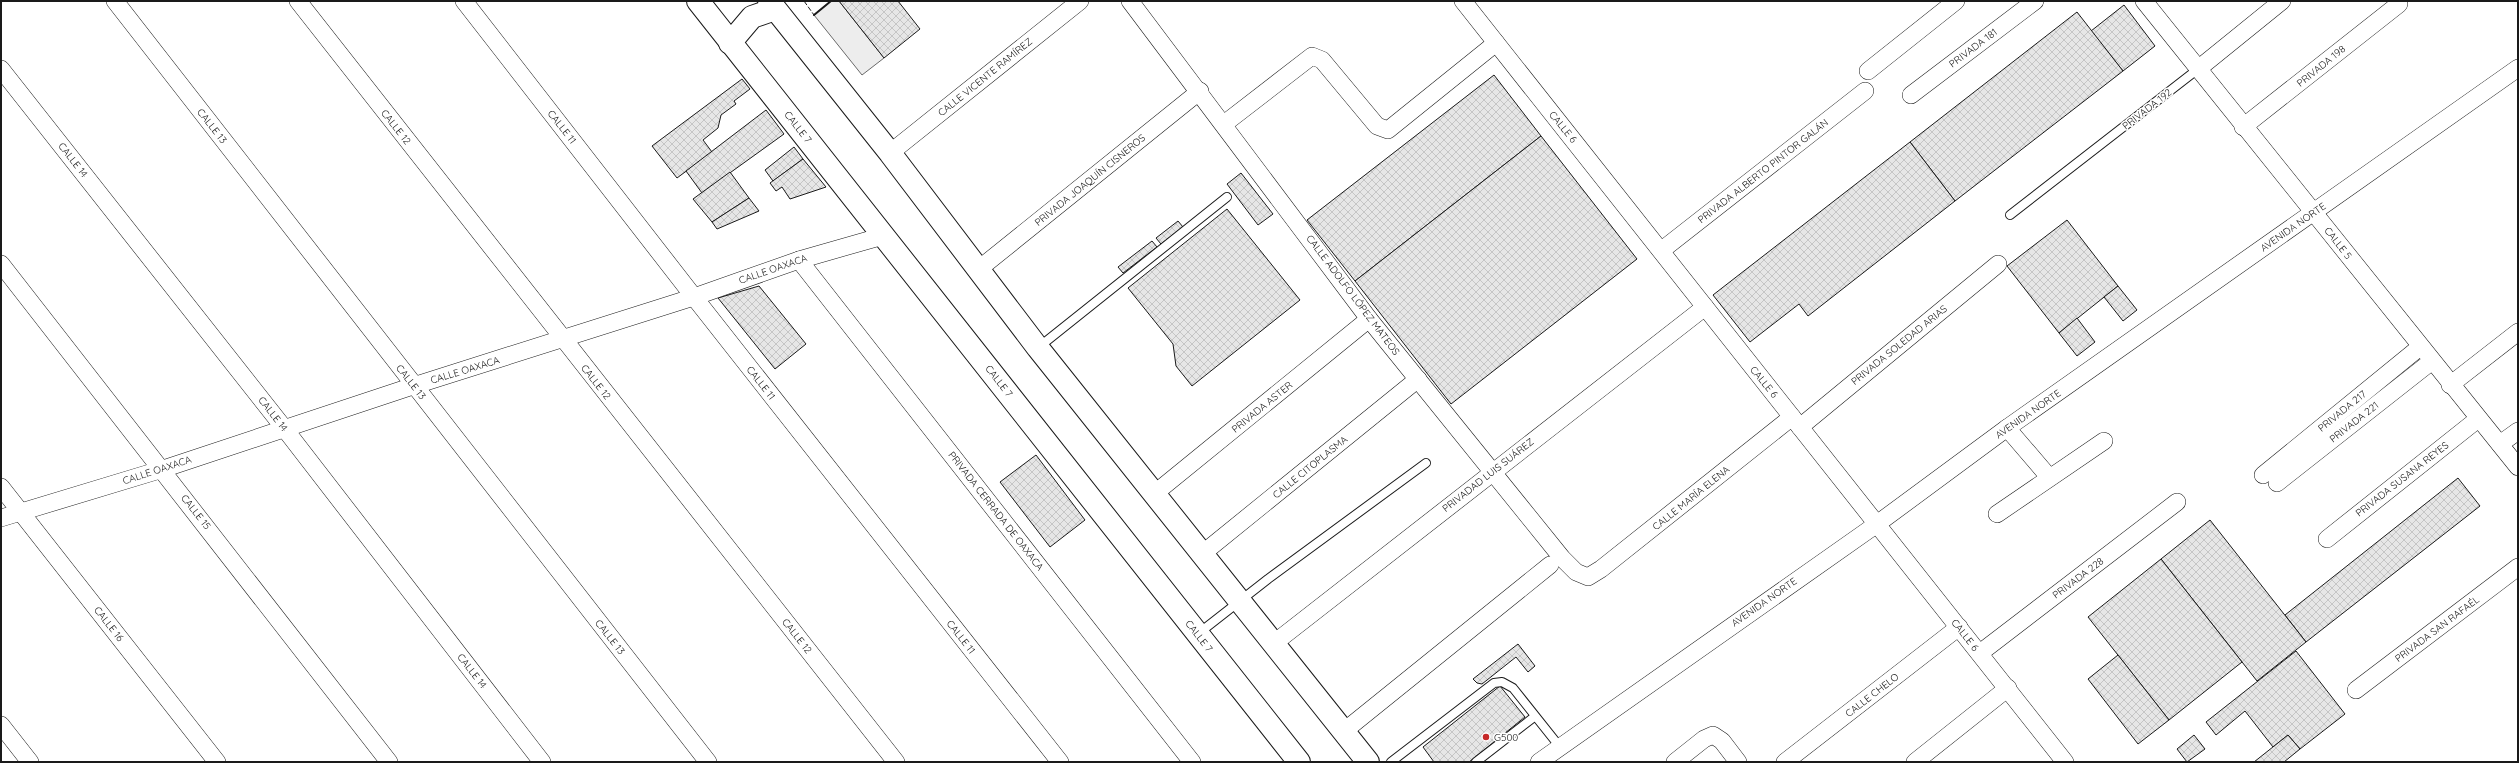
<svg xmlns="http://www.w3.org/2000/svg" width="2519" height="763" font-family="Quicksand,sans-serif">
<defs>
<pattern id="building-cross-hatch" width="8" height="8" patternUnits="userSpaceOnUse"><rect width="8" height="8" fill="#e6e6e6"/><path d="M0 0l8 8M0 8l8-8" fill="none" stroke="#c5c5c5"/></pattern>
</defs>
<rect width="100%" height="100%" fill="#fff"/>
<path fill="#ededed" stroke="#6a6a6a" d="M831 1H839L884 58 862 75 814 15Z"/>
<g fill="url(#building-cross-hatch)" stroke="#1a1a1a">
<path d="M839 1H898L920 29 884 58Z"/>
<path d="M2124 5 2155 46 2123 71 2091 31Z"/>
<path d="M2077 12 2123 71 1955 201 1910 142Z"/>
<path d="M1494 75 1541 136 1355 281 1307 220Z"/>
<path d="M742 79 750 89 734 101 736 104 721 115 718 128 703 140 712 152 677 178 652 146Z"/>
<path d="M766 110 784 134 702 193 686 171Z"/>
<path d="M1541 136 1637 259 1451 404 1355 281Z"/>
<path d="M1910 142 1955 201 1808 316 1799 304 1750 342 1713 295Z"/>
<path d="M794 147 803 159 773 181 765 170Z"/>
<path d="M803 159 826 187 790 199 782 187 776 191 770 183Z"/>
<path d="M730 172 749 198 712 222 693 199Z"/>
<path d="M1241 173 1273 214 1258 225 1227 184Z"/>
<path d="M749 198 759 211 717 229 712 222Z"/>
<path d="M1227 209 1300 300 1192 386 1176 366 1173 344 1128 288Z"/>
<path d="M2067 220 2118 286 2059 333 2007 266Z"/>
<path d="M1178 221 1183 227 1161 244 1156 238Z"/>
<path d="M1152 241 1157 247 1123 273 1118 267Z"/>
<path d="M759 286 806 344 775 369 718 298Z"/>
<path d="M2118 286 2137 310 2123 321 2104 297Z"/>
<path d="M2077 318 2095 342 2077 356 2059 333Z"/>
<path d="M1036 455 1085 520 1050 547 1000 482Z"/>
<path d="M2458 478 2480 506 2306 642 2285 615Z"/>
<path d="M2210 520 2306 642 2257 681 2161 559Z"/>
<path d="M2161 559 2242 662 2169 720 2088 617Z"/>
<path d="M1518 644 1535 666 1528 672 1516 657 1482 684 1477 683 1473 679Z"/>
<path d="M2296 651 2345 714 2300 749 2288 735 2273 747 2245 711 2216 735 2206 722Z"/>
<path d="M2118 655 2169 720 2138 744 2088 679Z"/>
<path d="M1500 686 1525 717 1469 762H1434L1423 747Z"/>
<path d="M2194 735 2205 749 2187 762 2177 749Z"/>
<path d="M2288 735 2300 749 2284 762H2254Z"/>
</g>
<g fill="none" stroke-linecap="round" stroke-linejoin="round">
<g stroke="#1a1a1a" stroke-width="10">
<g id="service">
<path d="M2010 215 2198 69"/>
<path d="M1039 347 1227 197"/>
<path d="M1199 633 1268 579 1426 463"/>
<path d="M1391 762 1494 683 1502 682 1513 688 1560 747"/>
<path d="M1476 762 1534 717"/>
</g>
</g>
<g stroke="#1a1a1a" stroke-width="18">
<g id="minor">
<path d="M115 1 708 762"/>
<path d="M298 1 896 762"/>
<path d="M464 1 694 297 1060 762"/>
<path d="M1130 1 1369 319 1562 558 1576 572 1588 577 1601 569 1792 417"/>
<path d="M1463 1 2065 762"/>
<path d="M2144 1 2518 467"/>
<path d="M1 69 284 428 542 762"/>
<path d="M2198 69 2282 1"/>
<path d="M1868 71 1956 1"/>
<path d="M1911 95 2035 1"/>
<path d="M1224 124 1312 56 1322 60 1377 126 1388 130 1496 43"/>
<path d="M2243 127 2399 4"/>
<path d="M890 153 1080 1"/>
<path d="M1662 250 1865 91"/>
<path d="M799 260 1192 762"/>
<path d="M1 264 389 762"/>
<path d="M979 269 1200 91"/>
<path d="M2450 385 2518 332"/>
<path d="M1800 427 1998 264"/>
<path d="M2007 428 2049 477"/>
<path d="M2500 444 2518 431"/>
<path d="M2263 475 2420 347"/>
<path d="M2277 483 2432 361"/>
<path d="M1 487 217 762"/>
<path d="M1154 494 1369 319"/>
<path d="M1997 514 2104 441"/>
<path d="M1 518 163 469 413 386 694 297 799 260 883 236"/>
<path d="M2327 539 2478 419"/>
<path d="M1202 554 1418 379"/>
<path d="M1273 644 1705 307"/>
<path d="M1980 653 2177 502"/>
<path d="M2356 690 2518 567"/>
<path d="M1 725 30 762"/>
<path d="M1343 732 1550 565"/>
<path d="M1539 762 1877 524 2007 428 2518 68"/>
<path d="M1675 762 1704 739 1713 735 1722 741 1738 762"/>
<path d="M1785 762 1959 627"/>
<path d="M1915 762 2008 688"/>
</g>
</g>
<g stroke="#1a1a1a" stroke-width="24">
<g id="primary">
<path d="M698 1 1299 762"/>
<path d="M769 1 890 153 1038 348 1368 762"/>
<path d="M730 43 752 17 775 9"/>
</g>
</g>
<use href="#service" stroke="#fff" stroke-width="8"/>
<use href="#minor" stroke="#fff" stroke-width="17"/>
<use href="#primary" stroke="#fff" stroke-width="22"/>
<path stroke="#1a1a1a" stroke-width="1" stroke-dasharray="5 2" stroke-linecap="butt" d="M804 1 814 15"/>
<path stroke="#1a1a1a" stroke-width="2" d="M814 15 831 1"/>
</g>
<circle fill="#c62828" stroke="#fff" stroke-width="1.5" cx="1486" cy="737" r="4"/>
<g text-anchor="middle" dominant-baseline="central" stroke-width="3" stroke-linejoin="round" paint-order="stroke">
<g font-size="10" fill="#1a1a1a" stroke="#fff">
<text transform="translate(1973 48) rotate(-37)">PRIVADA 181</text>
<text transform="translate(2321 66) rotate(-39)">PRIVADA 198</text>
<text transform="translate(985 77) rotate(-39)">CALLE VICENTE RAMÍREZ</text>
<text transform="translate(2147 109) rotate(-38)">PRIVADA 192</text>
<text transform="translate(212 126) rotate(52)">CALLE 13</text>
<text transform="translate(396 127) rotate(52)">CALLE 12</text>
<text transform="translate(562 127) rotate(52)">CALLE 11</text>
<text transform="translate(798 127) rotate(52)">CALLE 7</text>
<text transform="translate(1563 127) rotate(51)">CALLE 6</text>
<text transform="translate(73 160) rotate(52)">CALLE 14</text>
<text transform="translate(1763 171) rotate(-38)">PRIVADA ALBERTO PINTOR GALÁN</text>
<text transform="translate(1090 180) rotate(-39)">PRIVADA JOAQUÍN CISNEROS</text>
<text transform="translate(2293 227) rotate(-35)">AVENIDA NORTE</text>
<text transform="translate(2338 243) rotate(52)">CALLE 5</text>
<text transform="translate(773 269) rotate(-19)">CALLE OAXACA</text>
<text transform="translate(1353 295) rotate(53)">CALLE ADOLFO LÓPEZ MATEOS</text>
<text transform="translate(1899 345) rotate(-39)">PRIVADA SOLEDAD ARIAS</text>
<text transform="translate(465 370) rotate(-17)">CALLE OAXACA</text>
<text transform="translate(999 381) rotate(52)">CALLE 7</text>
<text transform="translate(411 382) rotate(52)">CALLE 13</text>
<text transform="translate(596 382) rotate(52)">CALLE 12</text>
<text transform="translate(1764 382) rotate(51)">CALLE 6</text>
<text transform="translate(761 383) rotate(52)">CALLE 11</text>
<text transform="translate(1262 407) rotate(-39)">PRIVADA ASTER</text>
<text transform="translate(2342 411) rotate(-39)">PRIVADA 217</text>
<text transform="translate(273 414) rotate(52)">CALLE 14</text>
<text transform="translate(2028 414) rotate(-35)">AVENIDA NORTE</text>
<text transform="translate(2354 422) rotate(-38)">PRIVADA 221</text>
<text transform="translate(1310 467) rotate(-39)">CALLE CITOPLASMA</text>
<text transform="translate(157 470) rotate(-18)">CALLE OAXACA</text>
<text transform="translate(1488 475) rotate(-38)">PRIVADAD LUIS SUÁREZ</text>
<text transform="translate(2402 479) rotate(-38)">PRIVADA SUSANA REYES</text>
<text transform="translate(1691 498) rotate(-39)">CALLE MARÍA ELENA</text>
<text transform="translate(996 511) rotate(52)">PRIVADA CERRADA DE OAXACA</text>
<text transform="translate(196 512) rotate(52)">CALLE 15</text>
<text transform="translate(2078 578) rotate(-37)">PRIVADA 228</text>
<text transform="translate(1764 602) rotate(-35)">AVENIDA NORTE</text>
<text transform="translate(109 624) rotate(52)">CALLE 16</text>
<text transform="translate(2437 629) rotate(-37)">PRIVADA SAN RAFAÉL</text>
<text transform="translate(1965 635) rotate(52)">CALLE 6</text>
<text transform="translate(797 636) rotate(52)">CALLE 12</text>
<text transform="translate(1199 636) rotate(52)">CALLE 7</text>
<text transform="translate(610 637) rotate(52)">CALLE 13</text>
<text transform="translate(961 637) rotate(52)">CALLE 11</text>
<text transform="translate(472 671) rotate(52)">CALLE 14</text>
<text transform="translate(1872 695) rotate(-38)">CALLE CHELO</text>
</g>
<g font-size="10" fill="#1a1a1a" stroke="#fff" text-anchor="start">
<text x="1494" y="737">G500</text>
</g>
</g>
<rect width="2519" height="763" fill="none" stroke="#1a1a1a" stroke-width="4"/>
</svg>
